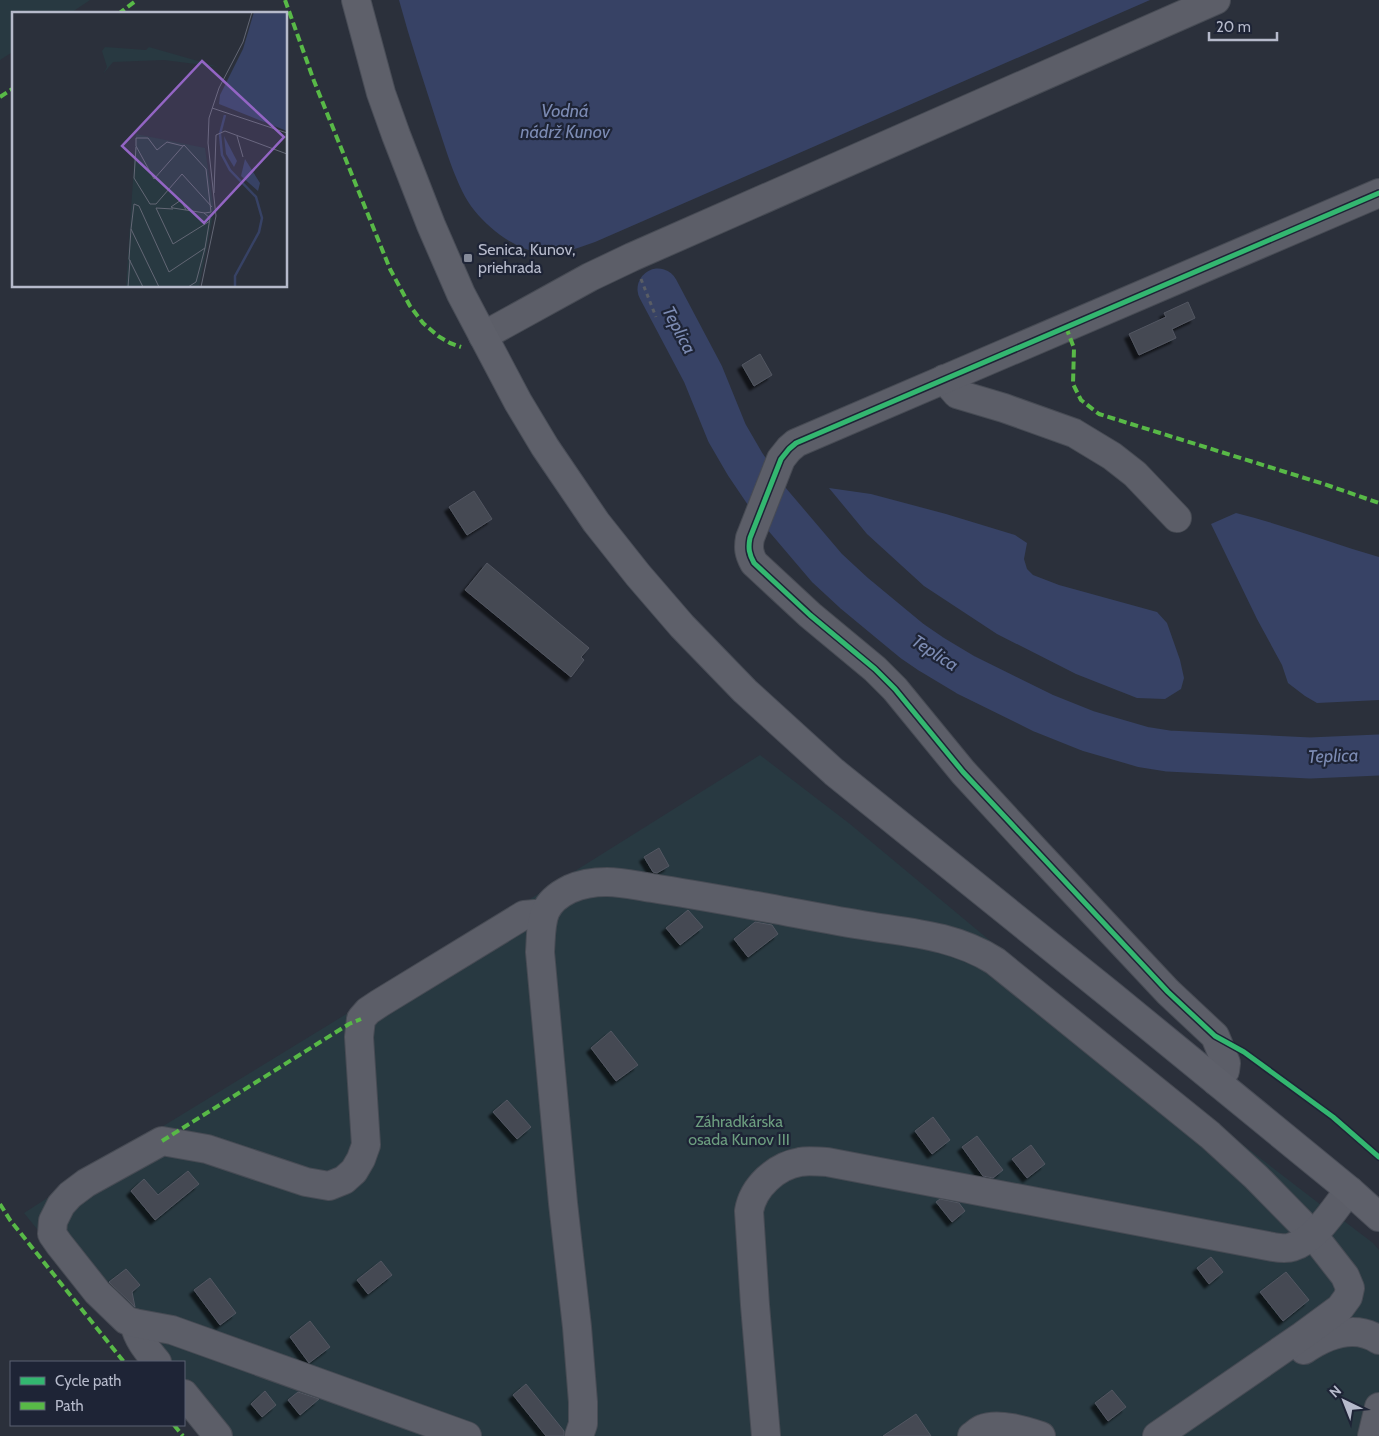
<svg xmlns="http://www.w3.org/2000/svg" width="1379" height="1436" font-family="Cabin,sans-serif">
<defs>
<filter id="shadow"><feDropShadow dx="-4.5" dy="4.5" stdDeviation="1" flood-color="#0009"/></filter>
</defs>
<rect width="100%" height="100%" fill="#2b303b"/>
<g fill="#283941">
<path d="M0 0H90L69 14H14V51L0 60Z"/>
<path d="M760 755 850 824 1137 1063 1321 1205 1314 1214 1334 1230 1344 1221 1373 1243 1379 1250V1436H205L184 1409V1362H145L24 1213 85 1174 366 1002Z"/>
</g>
<g fill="#374265">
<path d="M399 0H1150L595 242C577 248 559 256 540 253 514 248 490 230 474 210 457 189 446 149 437 123 424 82 410 41 399 0Z"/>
<path d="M829 488 871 494 946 514 1015 535 1027 543 1024 559 1027 569 1033 575 1059 585 1157 612 1167 623 1180 660 1184 678 1181 689 1165 699 1137 698 1076 674 997 634 924 586 867 534Z"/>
<path d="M1236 513C1284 525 1331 543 1379 557V700L1317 703 1305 696 1288 683 1282 665 1257 619 1211 524Z"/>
</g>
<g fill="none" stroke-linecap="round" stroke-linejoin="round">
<path stroke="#374265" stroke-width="41" d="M658 289 703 374 727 433 745 464 770 501 827 568 854 593 889 622 912 641 931 654 966 675 1043 713 1088 731 1143 747 1168 751 1310 758 1379 755"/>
</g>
<g fill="#444852" stroke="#535762" filter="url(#shadow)">
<path d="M1188 302 1195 318 1172 329 1176 338 1139 355 1129 334 1166 317 1164 313Z"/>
<path d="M760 354 772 375 754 386 742 365Z"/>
<path d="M474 491 492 519 467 535 449 507Z"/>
<path d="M487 563 589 648 581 657 584 660 571 677 465 590Z"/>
<path d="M659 848 669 866 657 873 653 872 644 857Z"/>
<path d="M688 910 703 927 680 945 666 928Z"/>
<path d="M755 922 772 925 778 934 748 957 734 939Z"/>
<path d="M611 1031 638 1065 616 1081 591 1048Z"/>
<path d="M507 1100 531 1127 517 1139 493 1112Z"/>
<path d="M933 1117 950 1140 932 1154 915 1131Z"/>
<path d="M977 1136 1003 1170 993 1178 983 1176 962 1147Z"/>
<path d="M1031 1145 1045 1164 1027 1178 1012 1159Z"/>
<path d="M188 1171 199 1184 155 1220 131 1191 144 1179 158 1195Z"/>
<path d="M940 1199 959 1203 965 1211 952 1222 936 1202Z"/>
<path d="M1211 1257 1223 1272 1209 1284 1197 1268Z"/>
<path d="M381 1261 392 1275 368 1294 357 1280Z"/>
<path d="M126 1269 140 1285 132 1292 135 1307 109 1282Z"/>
<path d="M1286 1272 1309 1300 1283 1321 1260 1292Z"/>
<path d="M210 1278 236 1313 220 1325 194 1290Z"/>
<path d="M310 1321 330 1347 309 1363 290 1337Z"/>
<path d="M526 1384 564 1431V1436H546L513 1395Z"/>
<path d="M1112 1390 1126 1407 1108 1421 1095 1403Z"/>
<path d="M265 1391 276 1405 262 1417 251 1404Z"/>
<path d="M298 1392 319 1399 300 1415 288 1400Z"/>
<path d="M916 1414 931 1436H883Z"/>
</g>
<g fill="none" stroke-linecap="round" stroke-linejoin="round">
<g stroke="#474b54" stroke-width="30">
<g id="minor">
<path d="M483 336 590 277 632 257 1216 0"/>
<path d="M944 379 957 394 1004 408 1074 433 1112 456 1135 474 1177 518"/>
<path d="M1216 1081 1225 1071 1226 1063 1215 1036 1168 992 1033 848 963 772 895 689 875 669 810 615 754 563C749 554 748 548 750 538L781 459 789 449 796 443 1379 193"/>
<path d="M134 1323C138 1340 147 1350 157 1362"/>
<path d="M1304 1350C1326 1335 1355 1324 1379 1340"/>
<path d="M184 1394 218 1436"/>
<path d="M467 1436 172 1330 134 1323 126 1320 97 1292 59 1244 52 1234 53 1221 61 1205 70 1195 86 1183 162 1141 207 1149 306 1182 329 1186 344 1180 354 1171 361 1159 366 1145 359 1037 361 1019 368 1011 380 1003 524 915 535 914 543 915"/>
<path d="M579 1436 583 1424V1402L577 1327 563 1203 540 952C542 922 539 904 570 889 581 884 595 882 607 882 622 882 638 886 652 888 691 894 729 901 768 908 801 914 835 921 868 926 913 933 955 936 995 961L1210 1135 1256 1177 1313 1235 1345 1276 1350 1288 1348 1297 1340 1308 1302 1336 1157 1436"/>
<path d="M766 1436 755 1305 749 1211C753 1187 776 1166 800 1162 809 1160 818 1162 827 1162L1273 1247C1279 1248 1287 1249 1292 1247 1316 1240 1335 1208 1349 1190"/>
<path d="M972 1436C975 1434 979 1430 982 1429 998 1422 1026 1431 1041 1436"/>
<path d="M1372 1436 1379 1407"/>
</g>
</g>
<g stroke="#494d57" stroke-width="30">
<path id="major" d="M356 0 381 93 396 135 431 225 461 294 518 402 545 447 596 522 638 575 682 626 745 691 834 772 1112 996 1349 1190 1379 1217"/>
</g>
<path stroke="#595d65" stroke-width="3" stroke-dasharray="4 4" stroke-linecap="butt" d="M641 279 656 317"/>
<use href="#minor" stroke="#5c5e68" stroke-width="28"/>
<use href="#major" stroke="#5e606a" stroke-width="28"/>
<g stroke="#58b947" stroke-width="4" stroke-dasharray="8 4" stroke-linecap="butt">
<path d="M285 0 314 81 390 269 410 306 423 323 438 336 450 343 461 347"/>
<path d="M118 14 137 0"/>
<path d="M0 97 14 88"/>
<path d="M1066 327 1074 348 1073 384 1081 400 1099 414 1324 484 1379 503"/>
<path d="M162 1141 349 1024 361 1019"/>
<path d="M0 1204 10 1220 124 1362"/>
<path d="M174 1425 183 1436"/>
</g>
<g stroke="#1e2436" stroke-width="8">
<path id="cycleway" d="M1379 193 796 443 789 449 781 459 750 538C748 548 749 554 754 563L810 615 875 669 895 689 963 772 1168 992 1215 1036 1244 1052 1333 1117 1379 1157"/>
</g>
<use href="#cycleway" stroke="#33b770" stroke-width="5"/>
</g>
<rect fill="#858a99" stroke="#1e2436" stroke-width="2" x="463" y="253" width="10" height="10" rx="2.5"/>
<g text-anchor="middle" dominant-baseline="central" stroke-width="4.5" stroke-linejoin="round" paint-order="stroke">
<g font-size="16" fill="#b6bacb" stroke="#1e2436" text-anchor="start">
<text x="478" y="249">Senica, Kunov,<tspan x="478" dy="18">priehrada</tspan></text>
</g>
<g font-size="16" fill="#6c9d7f" stroke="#1e2436">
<text x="739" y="1121">Záhradkárska<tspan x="739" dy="18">osada Kunov III</tspan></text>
</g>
<g font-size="18" font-style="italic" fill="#7c8bb3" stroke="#1e2436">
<text x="565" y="111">Vodná<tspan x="565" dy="21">nádrž Kunov</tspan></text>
<text transform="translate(679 330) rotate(62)">Teplica</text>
<text transform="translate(935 653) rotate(33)">Teplica</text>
<text transform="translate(1333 756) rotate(-2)">Teplica</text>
</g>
</g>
<g transform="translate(12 12)">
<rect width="275" height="275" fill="#2b303b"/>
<path d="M93 35 134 38 137 35 207 55 152 48 101 50 91 62 95 55 90 39ZM124 122 193 136 202 199 187 275H114Z" fill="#283941"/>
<path d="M242 0H275V119L207 92 208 83 231 37ZM212 124 225 149 222 155 214 142ZM233 147 248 171 246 179 229 164Z" fill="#374265"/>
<path fill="none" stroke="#374265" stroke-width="2.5" d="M213 103 208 122 210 143 218 158 244 185 250 206 247 220 223 264V275"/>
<path fill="none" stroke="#636775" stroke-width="1" d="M200 96 275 121M225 124 231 145M171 134 155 130 145 138 136 126H124V134L142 167 172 133 194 157 199 200 193 201 161 196 159 195 169 188 174 198M124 135 122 166 138 192H144L170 162 200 195M202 181 204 123 213 119 275 142M161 197 144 196 161 232 198 209M119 217 117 247 131 275M116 275 118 248M147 275 119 217 122 192 127 194 157 260 193 236M176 275 184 270 193 236 198 206 192 201M189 275 204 204 196 131 197 106 207 76 231 30 240 0"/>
<path fill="#9365c4" fill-opacity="0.15" stroke="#9365c4" stroke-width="2.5" d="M190 49 272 125 192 211 110 134Z"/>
<rect width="275" height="275" fill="none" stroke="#b6bacb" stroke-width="2.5"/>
</g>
<rect x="10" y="1361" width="175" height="65" fill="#1e2436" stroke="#5b6072"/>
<rect x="20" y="1377" width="25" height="8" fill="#33b770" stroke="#5b6072"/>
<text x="55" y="1386" font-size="15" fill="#b6bacb">Cycle path</text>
<rect x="20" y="1402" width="25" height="8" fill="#58b947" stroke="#5b6072"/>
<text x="55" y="1411" font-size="15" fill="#b6bacb">Path</text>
<g transform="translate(1344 1401) rotate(317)" stroke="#1e2436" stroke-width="4" paint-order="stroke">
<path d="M0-4L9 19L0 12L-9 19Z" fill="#b6bacb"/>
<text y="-8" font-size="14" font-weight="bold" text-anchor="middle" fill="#b6bacb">N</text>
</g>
<path d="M1209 32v8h68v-8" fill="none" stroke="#b6bacb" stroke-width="2.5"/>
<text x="1216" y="32" font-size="15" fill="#b6bacb" stroke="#1e2436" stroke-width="4" paint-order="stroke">20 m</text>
</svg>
